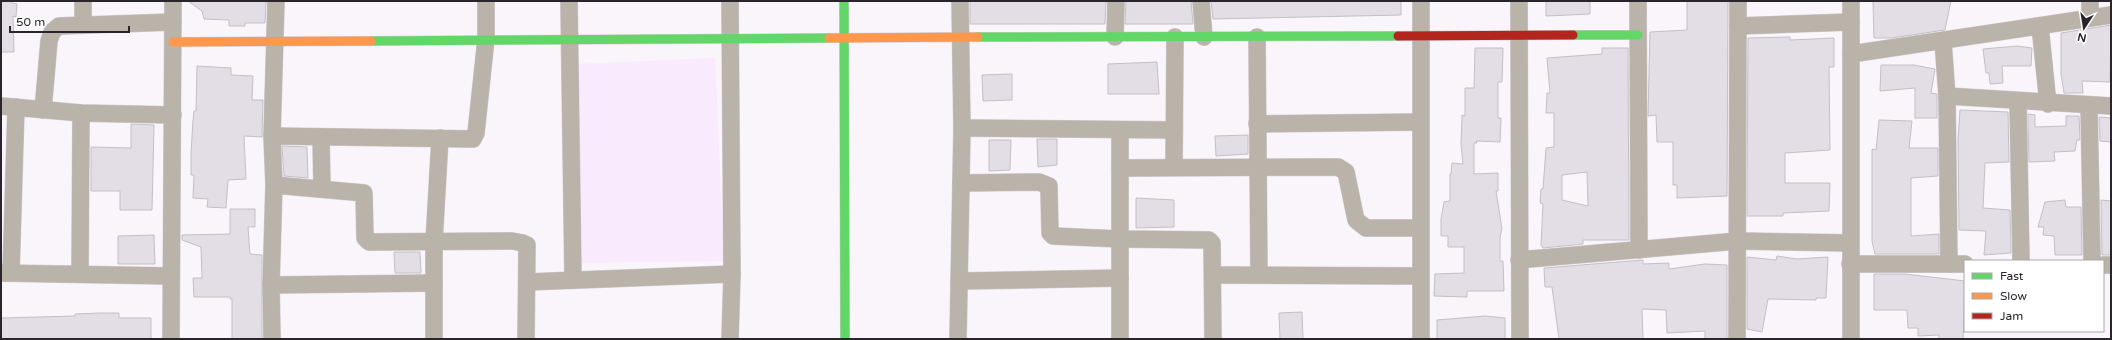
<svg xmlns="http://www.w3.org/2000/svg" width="2112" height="340" font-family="'Varela Round',sans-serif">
<rect width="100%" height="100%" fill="#faf4fb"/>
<path fill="#f9eafd" d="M715 58 724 261 578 263 576 64Z"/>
<g fill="#e3dde5" stroke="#c4bec5" fill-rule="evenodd">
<path d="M1 1H12V3L17 4 16 17 13 16 14 52H1Z"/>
<path d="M188 1H266L265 23H245V26H229V20L204 19 202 11Z"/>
<path d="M970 1H1106L1105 24H970Z"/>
<path d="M1126 1H1191L1193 24H1125Z"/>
<path d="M1211 1H1401V15L1213 19Z"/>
<path d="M1546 1H1590V14L1546 16Z"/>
<path d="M1687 1H1728L1727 196 1677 198V185H1673V142H1657L1656 115 1648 116 1650 32 1687 30Z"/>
<path d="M1873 1H1951L1945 30 1892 38H1874Z"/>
<path d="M2111 25 2110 82 2082 81 2083 93H2064L2061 74V33Z"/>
<path d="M1790 37V40L1834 38V67H1829L1830 150 1785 153V183H1830L1829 211 1783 213V216H1747L1748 38Z"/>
<path d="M2017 46 2032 48 2031 66H2002L2003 83 1990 84 1989 73H1986L1983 49Z"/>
<path d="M1475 48H1503L1502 82H1498V118H1501L1500 142 1476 141 1477 143H1474V174L1498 173V191H1496L1502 229 1500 237V261H1503L1504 291H1467V297L1434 296 1435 274 1464 273V247H1448V236H1441V219L1444 202 1450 201V174H1451L1452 163 1463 164 1461 144 1462 115 1465 116V88H1474Z"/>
<path d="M1602 48H1628L1629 240H1583V244L1543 248 1541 245 1543 204 1540 203 1541 189H1543L1546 148 1554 147V113H1546L1547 93H1550L1547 58 1602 54ZM1587 172 1588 206 1562 200V175Z"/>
<path d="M1157 62 1159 94H1108V64Z"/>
<path d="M1881 65H1914L1935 69 1931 93 1937 94V118H1915V88L1880 91Z"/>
<path d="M197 66 231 68V75L253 76 252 100H263L262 137 244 136 246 179 228 180 226 208 207 207 208 199 193 198 194 175H191V153L193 120 194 111H196Z"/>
<path d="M1012 74V100L983 101 982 75Z"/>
<path d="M1960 110 2008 112 2009 162 1985 163 1983 208 2010 210 2011 253 1984 255 1986 231 1959 230 1958 139Z"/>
<path d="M2028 114 2035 115V127L2066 126V116H2079L2080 140H2077L2075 151 2054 152 2055 161 2029 162Z"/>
<path d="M2099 117 2111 118V142L2100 141Z"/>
<path d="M1879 120 1912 121 1909 148H1938V176L1911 178V236L1939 234V254H1875L1872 241V149L1876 150Z"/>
<path d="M131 124 154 125 152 210H120V191H91V147L131 148Z"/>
<path d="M1248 135V154L1216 156 1215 136Z"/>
<path d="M1037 139H1057V165L1038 167Z"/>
<path d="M989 140H1011L1010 170 989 171Z"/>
<path d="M282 146 307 147 308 178 284 176Z"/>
<path d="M1136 198 1174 200V227L1136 228Z"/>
<path d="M2065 200 2066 207H2081L2082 255H2055L2054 236 2043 235 2044 227H2038L2045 202Z"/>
<path d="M2101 200 2111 201V255H2102Z"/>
<path d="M230 209H255V227H248L250 254 262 255V339H232V299H230V297H194L193 278H202L201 247 182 240V235L230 234Z"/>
<path d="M154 235 155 264H118V236Z"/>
<path d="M394 252H420L421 273H395Z"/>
<path d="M1777 256 1797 259 1828 257 1826 298H1816V300L1768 299 1762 332 1747 329V257L1776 260Z"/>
<path d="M1643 260V264L1669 263V269L1705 264 1727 265V339H1705V331L1667 333 1666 310 1642 309 1643 339H1559L1552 287H1545L1544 268Z"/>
<path d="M1874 274H1905L1965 281 1963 339H1939V335L1918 336V328H1908L1907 310H1874Z"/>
<path d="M1302 312 1303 339H1280L1279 313Z"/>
<path d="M100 313H119V318H151V339H1V318L75 316V314Z"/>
<path d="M1485 316 1505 318V339H1437V320Z"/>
</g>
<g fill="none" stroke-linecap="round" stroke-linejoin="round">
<g stroke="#d4cfd5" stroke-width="18">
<g id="street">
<path d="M83 1V24"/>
<path d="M569 1 573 280"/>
<path d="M730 1 732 274 730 339"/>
<path d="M1201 1 1204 37"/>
<path d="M1519 1 1520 339"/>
<path d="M1638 1 1639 250"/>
<path d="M2090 18V1"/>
<path d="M1738 26 1851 22"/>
<path d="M2040 26 2048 104"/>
<path d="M1115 37 1116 1"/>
<path d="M1257 37 1259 274"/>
<path d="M1943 41 1947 96 1949 264"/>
<path d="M1851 54 2111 15"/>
<path d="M1947 96 2111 106"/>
<path d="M2018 102 2021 261"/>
<path d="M1 106 81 113 173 115"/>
<path d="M2089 106 2092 261"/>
<path d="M43 110 49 41 52 32 59 26 173 22"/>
<path d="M1257 124 1420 122"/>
<path d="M962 128 1174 130"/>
<path d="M272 136 473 139 476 133 486 39V1"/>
<path d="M321 137 322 189"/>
<path d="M1174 166 1175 37"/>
<path d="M1120 168 1338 167 1346 172 1356 220 1366 228H1420"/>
<path d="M961 183 1039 182 1049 186V189L1050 233 1053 236 1120 239 1209 240 1212 243 1213 339"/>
<path d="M274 185 364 193 365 238 369 242 512 241 523 243 527 245 526 339"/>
<path d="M1519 260 1738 241 1850 243"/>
<path d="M1850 264H1965"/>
<path d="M2103 265H2111"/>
<path d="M1 273 171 276"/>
<path d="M11 273 16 107"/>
<path d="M80 274 81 113"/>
<path d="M1213 275 1420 276"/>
<path d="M959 281 1120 278"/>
<path d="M527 282 732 274"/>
<path d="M271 285 434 283"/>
<path d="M171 339 173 1"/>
<path d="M272 339 271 285 274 185 272 136 276 1"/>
<path d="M434 339V242L440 138"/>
<path d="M958 339 962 128 960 1"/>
<path d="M1120 339V130"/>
<path d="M1421 339V1"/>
<path d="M1737 339 1738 1"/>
<path d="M1851 339V1"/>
</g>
</g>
<g stroke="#d4cfd5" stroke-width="10">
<g id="fast">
<path d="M844 1 845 339"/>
<path d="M1573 35H1638"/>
<path d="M978 37 1398 36"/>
<path d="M371 41 829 38"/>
</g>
</g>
<g stroke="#d4cfd5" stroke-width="10">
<g id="slow">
<path d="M829 38 978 37"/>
<path d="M173 42 371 41"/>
</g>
</g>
<g stroke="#d4cfd5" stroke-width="10">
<path id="jam" d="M1398 36 1573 35"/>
</g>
<use href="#street" stroke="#b9b3a9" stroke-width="17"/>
<use href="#fast" stroke="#63d668" stroke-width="9"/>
<use href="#slow" stroke="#ff974d" stroke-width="9"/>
<use href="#jam" stroke="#b3261e" stroke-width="9"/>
</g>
<rect width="2112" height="340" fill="none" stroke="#2a242c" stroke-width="4"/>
<rect x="1964" y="260" width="140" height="72" fill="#ffffff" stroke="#aaa7ab"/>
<rect x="1972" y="273" width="20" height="6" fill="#63d668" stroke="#aaa7ab"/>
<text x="2000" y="280" font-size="12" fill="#2a242c">Fast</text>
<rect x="1972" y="293" width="20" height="6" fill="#ff974d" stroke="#aaa7ab"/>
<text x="2000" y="300" font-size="12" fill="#2a242c">Slow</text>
<rect x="1972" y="313" width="20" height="6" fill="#b3261e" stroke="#aaa7ab"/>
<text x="2000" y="320" font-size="12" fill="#2a242c">Jam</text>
<g transform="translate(2084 28) rotate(192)" stroke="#ffffff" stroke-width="3" paint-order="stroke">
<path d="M0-3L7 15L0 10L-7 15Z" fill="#2a242c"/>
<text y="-6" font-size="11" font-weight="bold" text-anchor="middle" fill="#2a242c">N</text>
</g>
<path d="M10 26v6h119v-6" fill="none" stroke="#2a242c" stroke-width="2"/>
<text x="16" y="26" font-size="12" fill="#2a242c" stroke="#ffffff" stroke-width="3" paint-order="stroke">50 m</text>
</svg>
